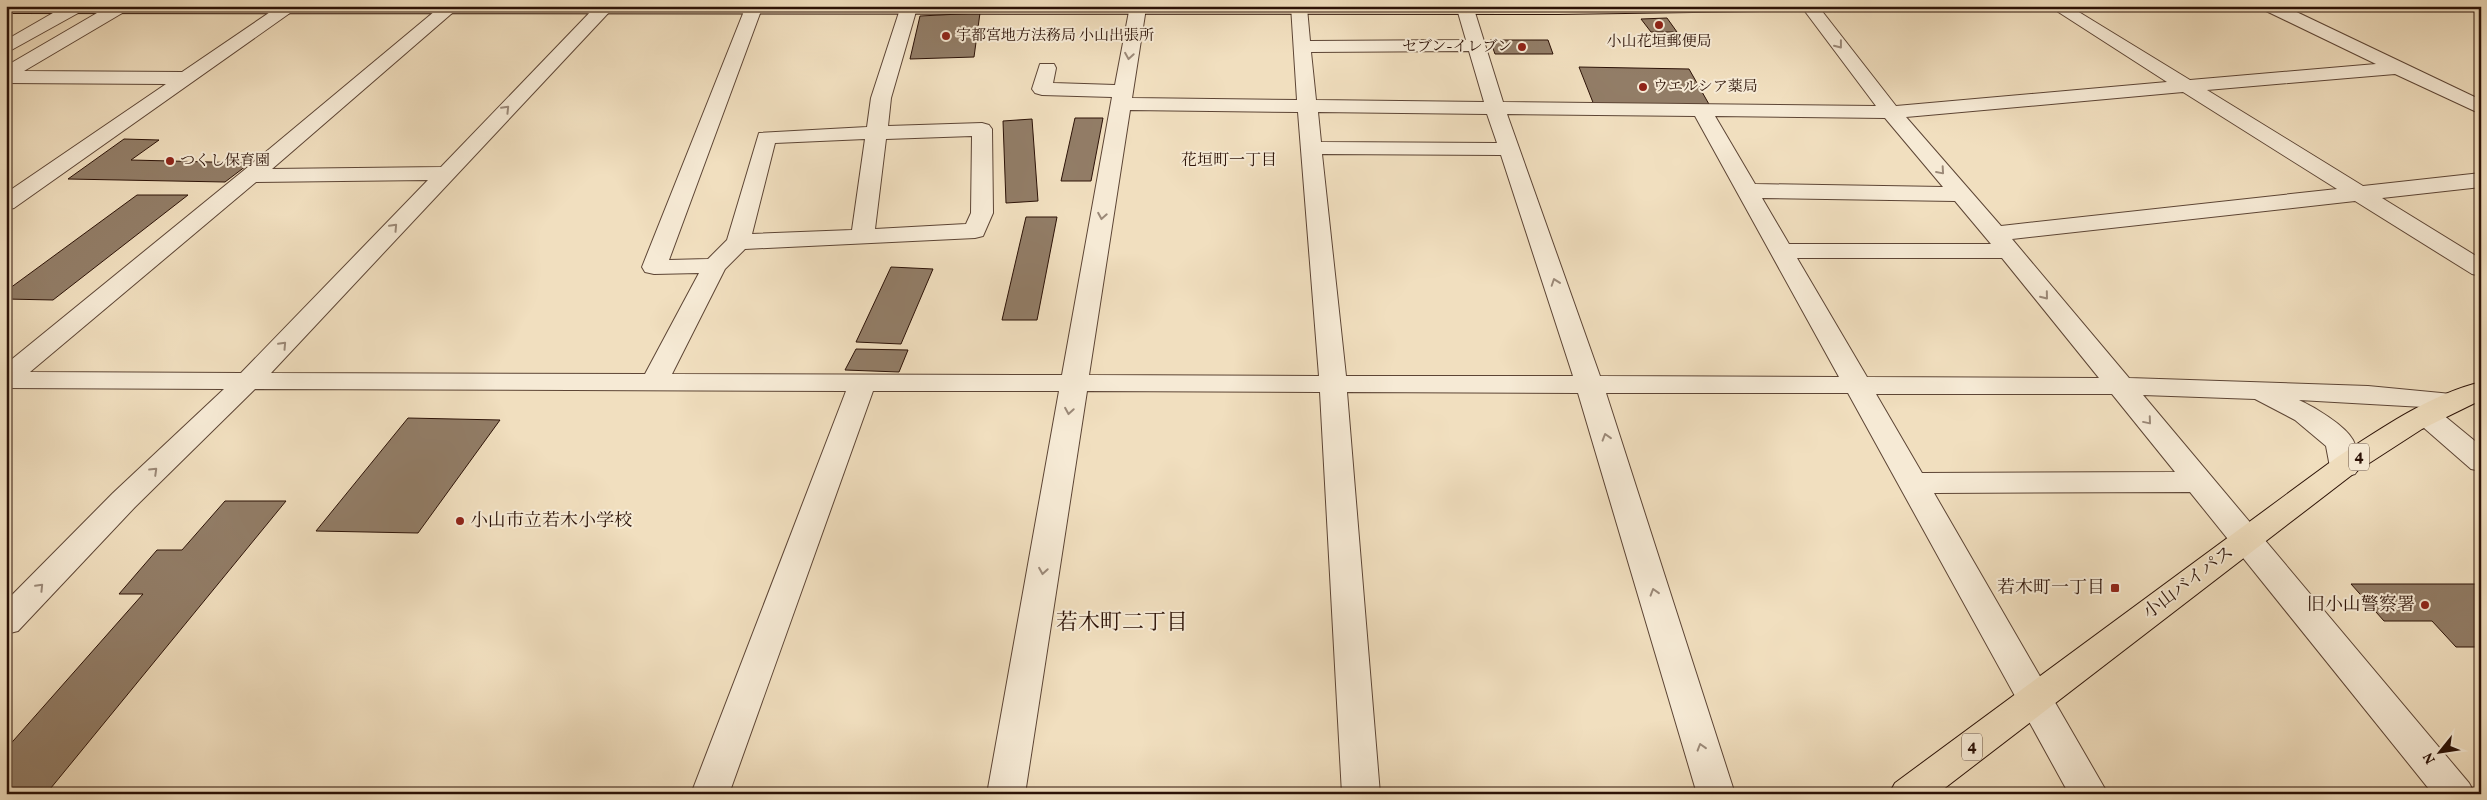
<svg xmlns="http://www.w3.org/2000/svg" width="2487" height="800" font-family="Vollkorn,'Noto Serif JP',serif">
<rect width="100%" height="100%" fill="#f1dfbf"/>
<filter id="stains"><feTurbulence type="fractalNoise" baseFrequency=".004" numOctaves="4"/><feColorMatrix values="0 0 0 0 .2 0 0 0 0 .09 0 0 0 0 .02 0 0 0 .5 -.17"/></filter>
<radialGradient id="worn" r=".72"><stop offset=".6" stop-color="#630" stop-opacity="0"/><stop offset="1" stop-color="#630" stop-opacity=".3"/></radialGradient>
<g fill="#927d67" stroke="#2c1207">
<path d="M980 13 974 57 910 59 920 16Z"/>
<path d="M1667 18 1677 32H1651L1641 19Z"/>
<path d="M1490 40H1548L1553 54H1495Z"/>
<path d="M1579 67 1689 69 1710 106 1594 105Z"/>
<path d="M1075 118H1103L1091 181H1061Z"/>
<path d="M1032 119 1038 201 1006 203 1003 121Z"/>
<path d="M124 139 159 140 131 160 250 163 225 182 68 179Z"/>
<path d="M137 195H188L53 300 6 299V291Z"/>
<path d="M1026 217H1057L1037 320H1002Z"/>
<path d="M891 267 933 269 901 344 856 342Z"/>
<path d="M856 349 908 350 899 372 845 370Z"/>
<path d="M408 418 500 420 418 533 316 531Z"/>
<path d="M225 501H286L46 794H6V749L143 594H119L157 550H182Z"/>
<path d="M2351 584H2477L2481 588V647H2456L2432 621H2384Z"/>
</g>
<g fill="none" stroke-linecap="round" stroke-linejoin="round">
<g stroke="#5d4535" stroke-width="2">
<g id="minor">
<path d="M65 6 83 8 80 12 6 53V40Z"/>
<path d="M109 6 127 8 124 12 24 71 182 72 279 6 297 8 14 208 6 210V193L166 84 6 83V66Z"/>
<path d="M441 6 458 8 272 169 441 167 596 6 613 8 271 373 645 374 699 273 654 274 645 272 642 267 746 6 762 8 669 260 708 259 727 240 759 133 867 127 871 98 901 6 917 8 891 98 888 126 982 123 989 125 992 129 993 213 983 236 975 238 745 249 725 269 672 374 1062 375 1112 97 1042 95 1035 93 1032 89 1040 64H1054L1056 68 1053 83 1115 85 1130 6 1146 8 1132 98 1297 100 1291 6 1307 8 1310 41 1466 40 1457 9 1459 6H1473L1503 102 1876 106 1801 6H1818L1896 106 2167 82 2049 6H2069L2190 80 2376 64 2264 10 2262 6H2284L2481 100V114L2395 74 2207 90 2363 186 2481 173V187L2382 198 2481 259V276L2472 274 2355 201 2012 239 2129 378 2368 386 2462 395 2466 401 2462 407 2452 409 2432 408 2436 409 2481 446V471L2471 469 2416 421 2412 415 2416 409 2423 407 2299 400C2314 407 2345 425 2353 440 2357 448 2358 458 2360 467L2355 474 2345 477 2335 474 2330 467 2326 446 2295 420 2255 399 2143 395 2469 783 2475 794H2433L2190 492 1934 493 2108 794H2069L1848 393H1606L1735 794H1697L1578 393 1347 392 1380 794H1342L1320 392 1087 391 1025 794H987L1059 391H873L729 794H691L846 391 255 389 135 507 18 631 6 634V601L113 493 224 389 6 388V364L243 171ZM1469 51 1484 102 1316 100 1311 52ZM2183 92 2337 189 2001 226 1906 117ZM1130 110 1298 112 1319 376 1089 375ZM1318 112 1487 114 1497 143 1321 142ZM1507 114 1695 116 1839 377 1600 376ZM1715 116 1885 118 1943 187 1755 184ZM972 136 971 213 966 224 875 229 886 139ZM865 139 852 230 752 234 775 143ZM1322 154 1501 155 1573 376H1346ZM428 180 241 373 30 372 256 182ZM1762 198 1955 201 1991 244H1789ZM1797 258H2002L2099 378 1867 377ZM1876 394H2112L2175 472 1922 473Z"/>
</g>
</g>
<g stroke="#2c1207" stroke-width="2">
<path id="major" d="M6 6H1768L1766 10 1760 11 1558 14 6 13Z"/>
</g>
<g stroke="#2c1207" stroke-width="2">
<path id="highway" d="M2481 382V400L2422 429 2357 471 1937 794H1889L1895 783 2336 458C2380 429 2429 395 2481 382Z"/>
</g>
<use href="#minor" fill="#f6ead5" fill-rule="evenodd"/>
<use href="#major" fill="#f1dfbf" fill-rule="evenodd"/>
<use href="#highway" fill="#f1dfbf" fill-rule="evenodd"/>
</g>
<defs><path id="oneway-chevron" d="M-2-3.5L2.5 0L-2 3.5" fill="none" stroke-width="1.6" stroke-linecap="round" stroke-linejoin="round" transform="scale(1.25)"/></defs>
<g stroke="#9b8978">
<use href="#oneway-chevron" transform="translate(1839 45) rotate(52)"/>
<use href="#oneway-chevron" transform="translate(1129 56) rotate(99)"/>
<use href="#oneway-chevron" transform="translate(506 109) rotate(-46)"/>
<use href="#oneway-chevron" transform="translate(1941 171) rotate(49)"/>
<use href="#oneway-chevron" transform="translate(1102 216) rotate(100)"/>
<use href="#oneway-chevron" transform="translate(394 227) rotate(-47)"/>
<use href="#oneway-chevron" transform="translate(1555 282) rotate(-109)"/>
<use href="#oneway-chevron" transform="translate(2045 296) rotate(51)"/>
<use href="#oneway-chevron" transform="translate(283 345) rotate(-47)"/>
<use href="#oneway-chevron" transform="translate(1069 411) rotate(99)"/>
<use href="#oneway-chevron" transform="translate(2148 421) rotate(50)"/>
<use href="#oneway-chevron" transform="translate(1606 437) rotate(-107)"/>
<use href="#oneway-chevron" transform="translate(154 471) rotate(-44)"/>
<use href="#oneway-chevron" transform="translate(1043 571) rotate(99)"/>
<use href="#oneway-chevron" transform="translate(40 587) rotate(-46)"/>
<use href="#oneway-chevron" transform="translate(1654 592) rotate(-107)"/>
<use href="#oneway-chevron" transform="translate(1701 747) rotate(-107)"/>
</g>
<g fill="#8f2418" stroke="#f6ead5" stroke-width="2">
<circle cx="1659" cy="25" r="5"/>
<circle cx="946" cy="36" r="5"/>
<circle cx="1522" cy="47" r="5"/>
<circle cx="1643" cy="87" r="5"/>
<circle cx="170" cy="161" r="5"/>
<circle cx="460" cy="521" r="5"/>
<rect x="2110" y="583" width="10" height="10" rx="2.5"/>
<circle cx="2425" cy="605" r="5"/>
</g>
<g text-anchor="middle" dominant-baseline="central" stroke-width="4" stroke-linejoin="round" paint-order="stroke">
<g font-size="15" fill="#2c1207" stroke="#f6ead5" text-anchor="start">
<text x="956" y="36">宇都宮地方法務局 小山出張所</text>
<text x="1659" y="42" text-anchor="middle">小山花垣郵便局</text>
<text x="1512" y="47" text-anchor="end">セブン-イレブン</text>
<text x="1653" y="87">ウエルシア薬局</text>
<text x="180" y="161">つくし保育園</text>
</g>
<g font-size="16" fill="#2c1207" stroke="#f6ead5">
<text x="1229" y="161">花垣町一丁目</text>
</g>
<g fill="#f6ead5" stroke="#695345" stroke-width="1">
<rect x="2349" y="443.5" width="20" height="27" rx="4"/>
<rect x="1962" y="733.5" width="20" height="27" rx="4"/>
</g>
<g font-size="16" font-weight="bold" fill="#2c1207">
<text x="2359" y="457">4</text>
<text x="1972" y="747">4</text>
</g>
<g font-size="18" fill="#2c1207" stroke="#f6ead5" text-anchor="end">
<text x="470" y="521" text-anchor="start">小山市立若木小学校</text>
<text x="2105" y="588">若木町一丁目</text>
<text x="2415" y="605">旧小山警察署</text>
</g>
<g font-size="18" fill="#2c1207" stroke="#f6ead5">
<text transform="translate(2189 583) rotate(-37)">小山バイパス</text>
</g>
<g font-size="22" fill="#2c1207" stroke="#f6ead5">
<text x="1122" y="623">若木町二丁目</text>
</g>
</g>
<rect width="2487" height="800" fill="none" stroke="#f1dfbf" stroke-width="25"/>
<rect x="8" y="8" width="2472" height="785" fill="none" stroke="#2c1207" stroke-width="2.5"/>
<rect x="12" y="12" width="2462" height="775" fill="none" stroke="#2c1207"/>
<g transform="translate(2440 752) rotate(240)" stroke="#f6ead5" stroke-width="4" paint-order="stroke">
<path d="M0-4L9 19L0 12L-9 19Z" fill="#2c1207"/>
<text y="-8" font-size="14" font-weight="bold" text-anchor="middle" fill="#2c1207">N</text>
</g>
<rect width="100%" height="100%" filter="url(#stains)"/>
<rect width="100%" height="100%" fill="url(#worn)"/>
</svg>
